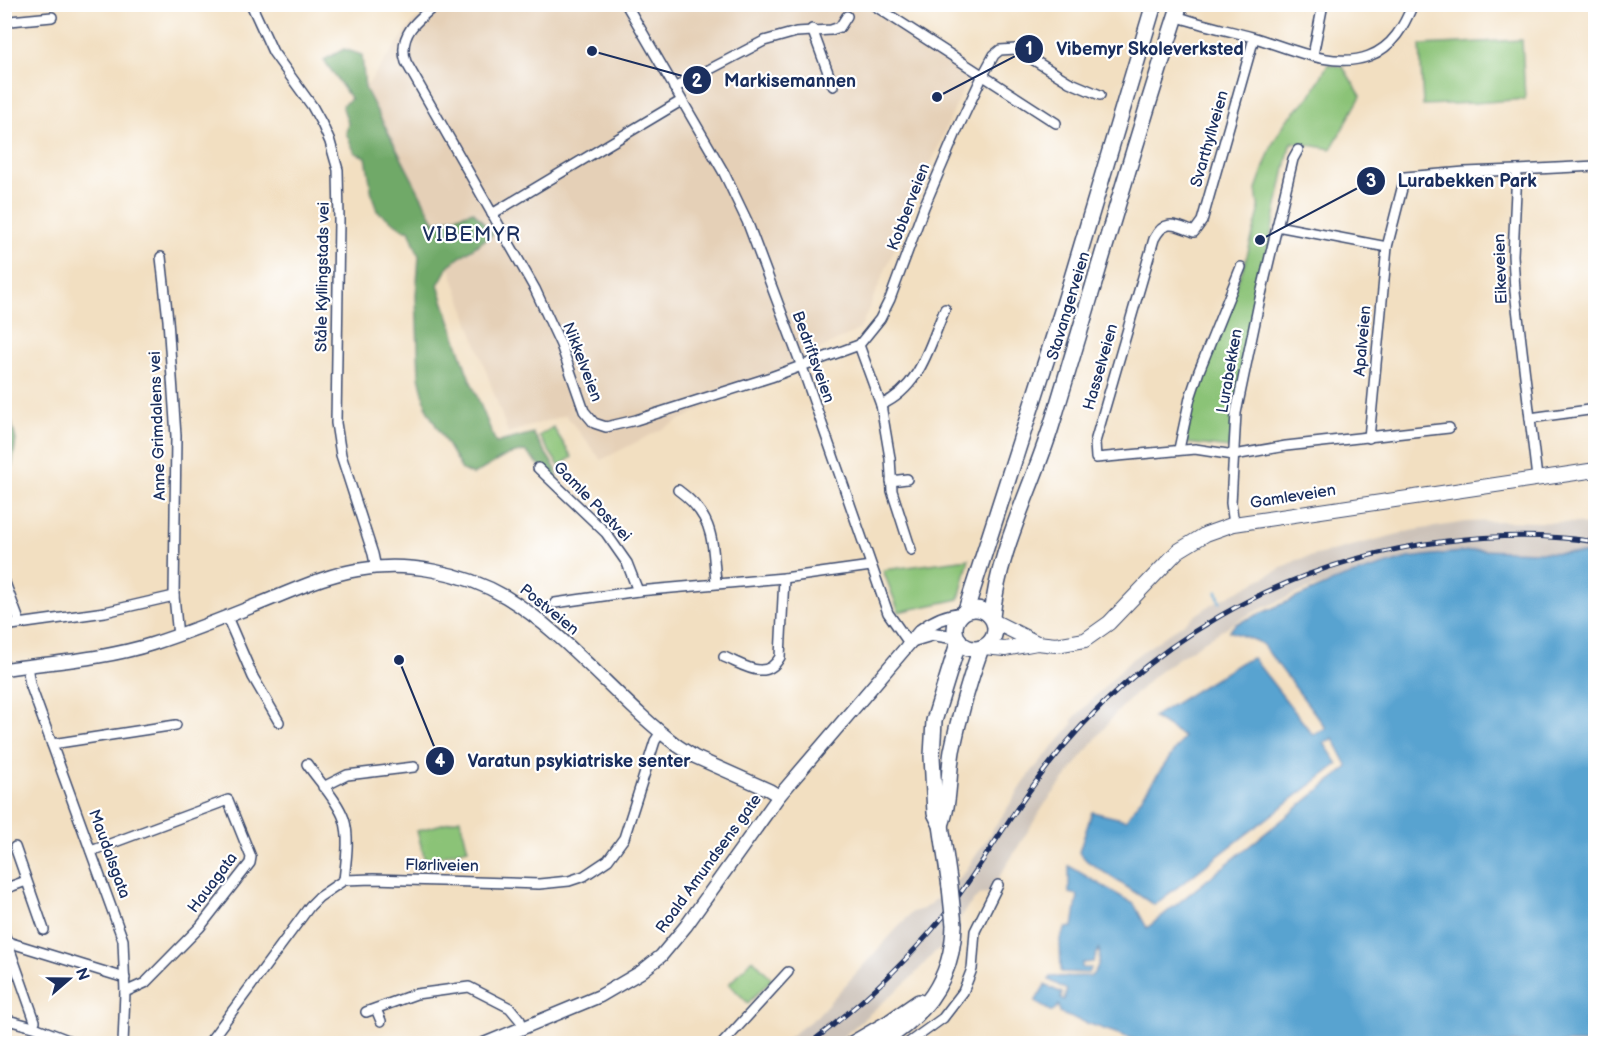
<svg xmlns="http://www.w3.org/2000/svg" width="1600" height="1048" font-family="'Balsamiq Sans',sans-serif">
<rect width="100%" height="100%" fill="#fff"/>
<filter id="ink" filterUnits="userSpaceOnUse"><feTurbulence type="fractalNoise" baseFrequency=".0167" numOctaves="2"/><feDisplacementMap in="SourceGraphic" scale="12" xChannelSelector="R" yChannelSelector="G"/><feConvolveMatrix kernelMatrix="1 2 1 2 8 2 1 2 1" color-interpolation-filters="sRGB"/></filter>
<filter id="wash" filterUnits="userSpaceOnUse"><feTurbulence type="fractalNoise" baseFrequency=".008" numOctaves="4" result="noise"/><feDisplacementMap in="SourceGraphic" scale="24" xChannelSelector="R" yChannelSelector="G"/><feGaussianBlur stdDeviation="1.35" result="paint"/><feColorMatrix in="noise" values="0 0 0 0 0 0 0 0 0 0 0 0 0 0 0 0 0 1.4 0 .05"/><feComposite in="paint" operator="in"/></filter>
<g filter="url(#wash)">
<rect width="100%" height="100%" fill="#f2dfc1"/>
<path fill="#e5d0b7" d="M443 4 867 5 970 73 860 329 601 460 566 415 508 433 449 266 493 234 473 211 435 223 365 88 414 21Z"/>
<path fill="#ccc2b9" d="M1501 521 1576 523 1595 527V556L1409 560 1365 570 1300 592 1252 613 1230 625 1180 657 1154 676 1116 713 1045 804 989 893 979 895 966 909 941 949 936 951 912 977 836 1043 780 1044 816 1017 912 912 923 909 942 895 965 872 1032 771 1073 724 1072 720 1132 659 1209 606 1297 560 1410 531 1466 522Z"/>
<g fill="#8bc377" stroke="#53796a" stroke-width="1.5">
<path d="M1522 40 1525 99 1474 103 1423 105 1420 45Z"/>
<path d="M1328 64 1343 67 1361 96 1331 149 1293 142 1290 145 1244 359 1229 448 1186 443 1195 388 1245 263 1259 212 1256 189 1272 145 1286 121 1311 95Z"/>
<path d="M553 427 572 457 559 466 539 436Z"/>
<path d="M969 559 959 599 899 612 883 570Z"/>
<path d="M460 819 468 849 425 860 417 831Z"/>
<path d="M753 959 772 979 748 1003 729 984Z"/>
</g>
<g fill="#70a968" stroke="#466c63" stroke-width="1.5">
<path d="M344 49 362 55 365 88 435 223 473 211 493 234 449 265 438 285 467 372 496 443 533 433 556 469 558 483 525 451 507 455 473 475 462 470 427 410 419 376 416 296 419 256 409 230H405L377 211 372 195 366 157 355 153 346 133 348 123 342 105 351 99 324 60Z"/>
<path d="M4 393 16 440 12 466 5 472Z"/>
</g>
<path fill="#58a3d0" stroke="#3a6997" stroke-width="1.5" d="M1478 550 1595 554V1043L1147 1044 1064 1015 1060 1013 1059 1005 1052 1012 1035 1002 1045 985 1062 993 1061 999 1064 1000 1067 990 1049 980 1050 977 1091 976C1098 970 1101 958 1099 949L1093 962 1082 963V968H1091L1088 973 1061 972 1060 939 1066 928 1073 927 1078 895 1069 893V866L1134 904 1147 928 1348 767 1333 738 1324 743 1338 764 1154 905 1087 861 1079 852 1092 812 1126 820 1184 737 1153 717 1242 662 1253 658 1313 735 1326 728 1263 645 1257 641 1229 631 1236 624 1342 578 1408 558Z"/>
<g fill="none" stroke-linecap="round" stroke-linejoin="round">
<path stroke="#58a3d0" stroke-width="3" d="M1217 592 1220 602"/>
</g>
</g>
<g filter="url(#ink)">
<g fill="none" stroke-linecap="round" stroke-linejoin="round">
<g stroke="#3b496d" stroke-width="12">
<g id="minor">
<path d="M251 4 273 52 312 106 322 124 330 142 338 170 339 220 336 423 341 455 373 554 376 568"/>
<path d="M437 4C418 19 397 35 406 62L535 289 561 345 584 411 594 423 606 427 636 420 771 377 859 345 880 319 890 299 924 207 957 130 982 77 994 55 1000 50 1016 49 1069 82 1100 95"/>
<path d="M626 4 724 173 747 221 802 367 888 613 909 643"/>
<path d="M872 4 1056 123"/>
<path d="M1176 16C1201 25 1227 30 1252 37 1287 47 1333 70 1369 56 1393 47 1404 26 1413 4"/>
<path d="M4 24 10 21 52 17"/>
<path d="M812 29 833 86"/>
<path d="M1254 38 1202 221 1194 232C1175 225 1165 218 1154 239L1095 442 1096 458 1195 449 1234 455 1286 446 1449 428"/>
<path d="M1313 55 1323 4"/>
<path d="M674 88 764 41 796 32 831 30 840 27 847 16"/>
<path d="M1517 170 1596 166"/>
<path d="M492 214 681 101"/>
<path d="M1277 226 1387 247"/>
<path d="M161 257 168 320 176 436 174 596"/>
<path d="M859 345 881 405 890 458 892 491 911 550"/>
<path d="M881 405C921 387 929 346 945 309"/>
<path d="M1530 418 1596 409"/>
<path d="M1369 438 1387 247 1405 177 1465 172 1517 170 1513 255 1515 291 1537 478"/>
<path d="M1179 449 1190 398 1199 371 1241 267"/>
<path d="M538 468 606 533 627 563 638 591"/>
<path d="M891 481 907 479"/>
<path d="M678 490C715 517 712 541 716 582"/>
<path d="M1234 524 1231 503 1236 413 1259 303 1293 159 1298 150"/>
<path d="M4 580 20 623"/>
<path d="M555 603 638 591 784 578 871 566"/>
<path d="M227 617 253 677 279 722"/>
<path d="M4 626 105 612 174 596 178 636"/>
<path d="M724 657C744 665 766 682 780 657L784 578"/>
<path d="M27 666 30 684 123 940 125 992 123 1044"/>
<path d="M52 744 176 725"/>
<path d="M307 764C318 780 338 801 344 819 350 837 346 861 344 880"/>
<path d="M323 787 347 775 414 767"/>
<path d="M15 847 44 930"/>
<path d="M91 851 228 800 251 857 250 863 200 927 145 983 125 992"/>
<path d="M4 889 26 881"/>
<path d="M4 933 35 1021"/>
<path d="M8 942 125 978"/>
<path d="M376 1009 381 1021"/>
<path d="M366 1012 416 994 469 987 510 1008 520 1020 523 1028"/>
<path d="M4 1019 37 1028 78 1044"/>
<path d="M208 1044 310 906 319 897 344 880 373 879 539 884 569 881 584 876 608 860 624 838 655 741 661 732"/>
<path d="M722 1044 788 972"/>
<path d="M907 1044 943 1018 963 992 972 969 975 931 998 885"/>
</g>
</g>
<g stroke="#3b496d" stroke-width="15">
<g id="tertiary">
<path d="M913 640 933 634 958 638"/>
<path d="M4 669C53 662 105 659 152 644 193 631 232 615 271 599 299 588 327 575 357 570 407 561 463 572 506 597 569 635 619 702 678 746L695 757 769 790 779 796"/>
<path d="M484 1044 600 996 641 972 661 956 686 926 779 796 920 631C933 621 945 615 961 614"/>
</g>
</g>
<g stroke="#3b496d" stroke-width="16">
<g id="secondary">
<path d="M995 622 1037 643"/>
<path d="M983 647 1005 649 1037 643 1056 645 1085 640 1109 623 1178 551 1206 534 1234 524 1596 470"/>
</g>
</g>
<g stroke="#3b496d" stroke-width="18">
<g id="primary">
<circle cx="975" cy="629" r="20"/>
<path d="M966 610 1063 308 1154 4"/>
<path d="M992 617C998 550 1031 491 1051 427 1094 286 1134 144 1180 4"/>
<path d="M941 825C950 801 948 776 952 751 959 717 969 681 981 648"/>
<path d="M950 887 941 825 935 813 932 756 934 721 959 640"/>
<path d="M852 1044 890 1022 919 1002"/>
<path d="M878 1044C924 1017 953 980 954 925"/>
</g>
</g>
<use href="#minor" stroke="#fff" stroke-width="9"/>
<use href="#tertiary" stroke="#fff" stroke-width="12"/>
<use href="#secondary" stroke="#fff" stroke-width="14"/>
<use href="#primary" stroke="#fff" stroke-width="15"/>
<g stroke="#1b2f5e" stroke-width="5">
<path id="rail" d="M809 1044C858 1007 903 966 942 918 978 872 1006 821 1041 775 1138 644 1286 560 1447 541 1496 535 1547 534 1596 542"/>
</g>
<use href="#rail" stroke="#fff" stroke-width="3" stroke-dasharray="9" stroke-linecap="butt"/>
<g stroke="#3b496d" stroke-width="18" stroke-linecap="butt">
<path id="primary-bridge" d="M950 887 954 925"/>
</g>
<use href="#primary-bridge" stroke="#fff" stroke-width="15"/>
</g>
</g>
<g text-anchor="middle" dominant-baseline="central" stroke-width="4.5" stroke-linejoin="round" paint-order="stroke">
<g font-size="16" fill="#1b2f5e" stroke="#fff">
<text transform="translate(1210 139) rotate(-74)">Svarthyllveien</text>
<text transform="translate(909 207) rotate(-69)">Kobberveien</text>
<text transform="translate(1501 269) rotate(-92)">Eikeveien</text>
<text transform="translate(323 277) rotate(-89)">Ståle Kyllingstads vei</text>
<text transform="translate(1069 306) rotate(-73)">Stavangerveien</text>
<text transform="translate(1363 341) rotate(-85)">Apalveien</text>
<text transform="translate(813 357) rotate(70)">Bedriftsveien</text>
<text transform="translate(582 362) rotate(69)">Nikkelveien</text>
<text transform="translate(1101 367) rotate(-74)">Hasselveien</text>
<text transform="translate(1230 371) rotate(-80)">Lurabekken</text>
<text transform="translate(158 426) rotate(-92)">Anne Grimdalens vei</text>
<text transform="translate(1293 497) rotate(-9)">Gamleveien</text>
<text transform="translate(592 502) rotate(46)">Gamle Postvei</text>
<text transform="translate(549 610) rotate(39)">Postveien</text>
<text transform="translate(109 854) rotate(70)">Maudalsgata</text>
<text transform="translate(709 864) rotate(-54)">Roald Amundsens gate</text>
<text transform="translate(442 866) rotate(1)">Flørliveien</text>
<text transform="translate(213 883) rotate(-53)">Hauagata</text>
</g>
<g font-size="20" letter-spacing="1.5" fill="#1b2f5e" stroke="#fff">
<text x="472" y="235">VIBEMYR</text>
</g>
</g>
<path fill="none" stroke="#1b2f5e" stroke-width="2" d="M937 97L1029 49M592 51L697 80M1260 240L1371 181M399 660L440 761"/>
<g fill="#1b2f5e" stroke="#fff" stroke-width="2">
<circle cx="937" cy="97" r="6"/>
<circle cx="592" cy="51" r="6"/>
<circle cx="1260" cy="240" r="6"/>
<circle cx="399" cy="660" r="6"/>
<circle cx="1029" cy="49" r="15"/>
<circle cx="697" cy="80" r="15"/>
<circle cx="1371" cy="181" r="15"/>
<circle cx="440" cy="761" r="15"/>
</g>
<g font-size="18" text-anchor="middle" font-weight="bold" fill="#fff">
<text x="1029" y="55">1</text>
<text x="697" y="87">2</text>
<text x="1371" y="187">3</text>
<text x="440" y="767">4</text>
</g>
<g font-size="18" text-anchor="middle" font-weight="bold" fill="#1b2f5e" stroke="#fff" stroke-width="4.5" stroke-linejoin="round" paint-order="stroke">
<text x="1150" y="55">Vibemyr Skoleverksted</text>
<text x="790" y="87">Markisemannen</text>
<text x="1467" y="187">Lurabekken Park</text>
<text x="579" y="767">Varatun psykiatriske senter</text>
</g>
<rect width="1600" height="1048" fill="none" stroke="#fff" stroke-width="24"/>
<g transform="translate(69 979) rotate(70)" stroke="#ffffff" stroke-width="4.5" paint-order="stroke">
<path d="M0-4.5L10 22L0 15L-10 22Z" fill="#1b2f5e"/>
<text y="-9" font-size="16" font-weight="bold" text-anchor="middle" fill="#1b2f5e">N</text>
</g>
</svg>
